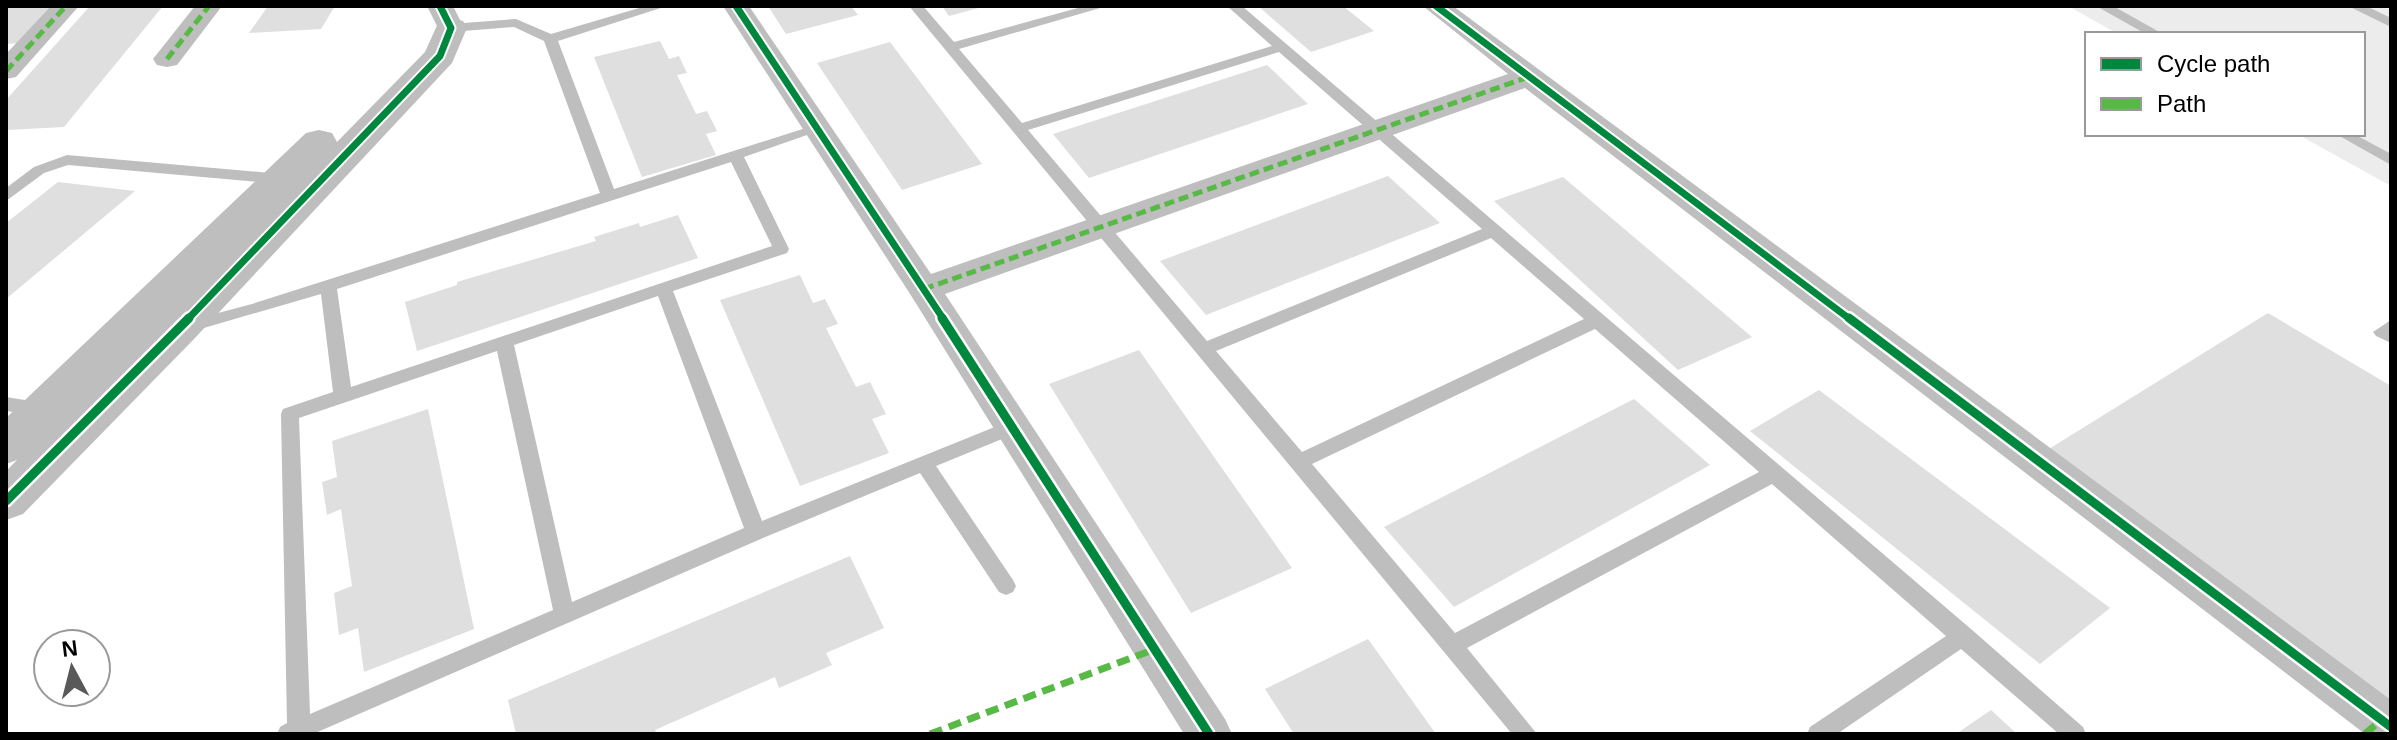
<svg xmlns="http://www.w3.org/2000/svg" width="2397" height="740" font-family="Arial,sans-serif">
<rect width="100%" height="100%" fill="#fff"/>
<path fill="#ececec" d="M2068 6H2391V186L2297 134H2363V34H2118Z"/>
<g fill="#dfdfdf">
<path d="M6 6H55L21 43 6 44Z"/>
<path d="M90 6H163L64 127 6 130V100Z"/>
<path d="M268 6H335L321 29 249 33Z"/>
<path d="M768 6H851L858 15 786 34Z"/>
<path d="M942 6H981L982 7 949 16Z"/>
<path d="M1258 6H1343L1374 31 1311 52Z"/>
<path d="M660 41 669 59 679 56 687 73 677 75 696 114 707 111 717 131 706 134 716 155 642 177 594 57Z"/>
<path d="M890 42 982 164 902 190 817 63Z"/>
<path d="M1267 65 1308 104 1089 178 1053 134Z"/>
<path d="M1388 176 1440 223 1206 315 1160 261Z"/>
<path d="M1563 177 1752 337 1678 370 1494 201Z"/>
<path d="M58 182 135 191 6 299V223Z"/>
<path d="M678 215 698 258 417 351 405 302 457 285V282L596 241 594 237 639 223 640 227Z"/>
<path d="M800 275 813 303 825 299 838 324 826 328 856 387 870 382 886 414 872 419 889 453 800 486 720 300Z"/>
<path d="M2268 313 2391 386V704L2044 452Z"/>
<path d="M1139 350 1292 568 1191 613 1049 384Z"/>
<path d="M1819 390 2110 608 2040 664 1750 431Z"/>
<path d="M1634 399 1710 465 1454 607 1384 527Z"/>
<path d="M428 409 474 629 364 672 358 628 339 635 334 593 352 586 341 509 327 515 322 482 337 477 332 441Z"/>
<path d="M850 556 884 628 826 653 832 665 779 688 775 677 655 730 657 734H516L508 700Z"/>
<path d="M1368 639 1436 734H1294L1265 689Z"/>
<path d="M1991 710 2017 734H1956Z"/>
</g>
<g fill="none" stroke-linecap="round" stroke-linejoin="round">
<g fill="#bebebe" fill-rule="evenodd">
<path d="M646 6H667L558 41 614 189 812 126 817 125 824 129 744 157 789 249 787 253 673 291 762 521 1012 420 1019 422 1021 427 1019 432 936 466 1013 580 1016 586 1013 592 1006 595 999 592 920 473 763 538 313 734H277L280 727 287 723 281 414 283 409 333 392 321 294 190 332 181 326 184 322 252 304 600 193 544 41 514 27 451 32 444 28 451 24 516 19 551 34ZM731 162 772 246 351 387 337 289ZM658 296 744 528 572 602 514 345ZM497 351 553 610 310 714 299 418Z"/>
<path d="M909 6H923L954 42 1085 6H1107L959 49 1022 123 1272 46 1227 6H1242L1971 629 2083 727 2086 734H2059L1961 649 1837 734H1807L1810 727 1946 636 1772 484 1467 648 1537 734H1512ZM1279 52 1482 229 1207 341 1028 130ZM1491 238 1584 319 1302 452 1216 351ZM1595 329 1759 472 1455 633 1312 464Z"/>
<path d="M2096 6H2113L2163 34H2146Z"/>
<path d="M2348 6H2366L2391 18V27Z"/>
<path d="M2336 134H2354L2391 154V165Z"/>
<path d="M67 155 281 174 289 179 281 184 68 165 44 173 6 201V188L34 167Z"/>
<path d="M2391 320V343L2376 336 2373 332Z"/>
<path d="M6 397 50 404 52 409 50 414 43 416 6 411Z"/>
</g>
<g fill="#bebebe" fill-rule="evenodd">
<path d="M51 6H79L16 77 6 79V54Z"/>
<path d="M195 6H222L177 65 167 67 157 65 153 59Z"/>
<path d="M427 6H453L464 28 461 34H441Z"/>
<path d="M723 6H749L931 274 1508 74 1423 6H1453L2391 700V734H2365L1525 88 945 294 1225 719 1232 734H1184L912 297Z"/>
</g>
<path fill="#bebebe" fill-rule="evenodd" d="M451 18 463 21 467 28 452 63 194 339 23 514 6 520V471L17 460 6 464V418L306 133 319 130 332 133 337 142 425 52 439 21Z"/>
<g stroke="#58b947" stroke-width="5" stroke-dasharray="10 5" stroke-linecap="butt">
<path d="M167 59 209 6"/>
<path d="M6 71 66 6"/>
<path d="M924 289 1531 76"/>
</g>
<g stroke="#58b947" stroke-width="7" stroke-dasharray="13 7" stroke-linecap="butt">
<path d="M930 734 1155 649"/>
<path d="M2365 734 2381 720"/>
</g>
<g stroke="#fff" stroke-width="11">
<g id="cycleway-far1">
<path d="M736 6 944 320"/>
<path d="M1436 6 1851 320"/>
<path d="M187 320 440 56 451 28 440 6"/>
</g>
</g>
<g stroke="#fff" stroke-width="14">
<g id="cycleway">
<path d="M942 318 1209 734"/>
<path d="M1849 318 2391 727"/>
<path d="M6 501 189 318"/>
</g>
</g>
<use href="#cycleway-far1" stroke="#00873e" stroke-width="7"/>
<use href="#cycleway" stroke="#00873e" stroke-width="9"/>
</g>
<rect width="2397" height="740" fill="none" stroke="#000000" stroke-width="16"/>
<rect x="2085" y="32" width="280" height="104" fill="#ffffff" stroke="#999999" stroke-width="2"/>
<rect x="2101" y="58" width="40" height="12" fill="#00873e" stroke="#999999" stroke-width="2"/>
<text x="2157" y="72" font-size="24" fill="#000000">Cycle path</text>
<rect x="2101" y="98" width="40" height="12" fill="#58b947" stroke="#999999" stroke-width="2"/>
<text x="2157" y="112" font-size="24" fill="#000000">Path</text>
<g transform="translate(72 668) rotate(353)"><circle r="38" fill="#ffffff" stroke="#999999" stroke-width="2"/>
<path d="M0-6L14 30L0 20L-14 30Z" fill="#595959"/>
<text y="-12" font-size="22" font-weight="bold" text-anchor="middle" fill="#000000">N</text>
</g>
</svg>
